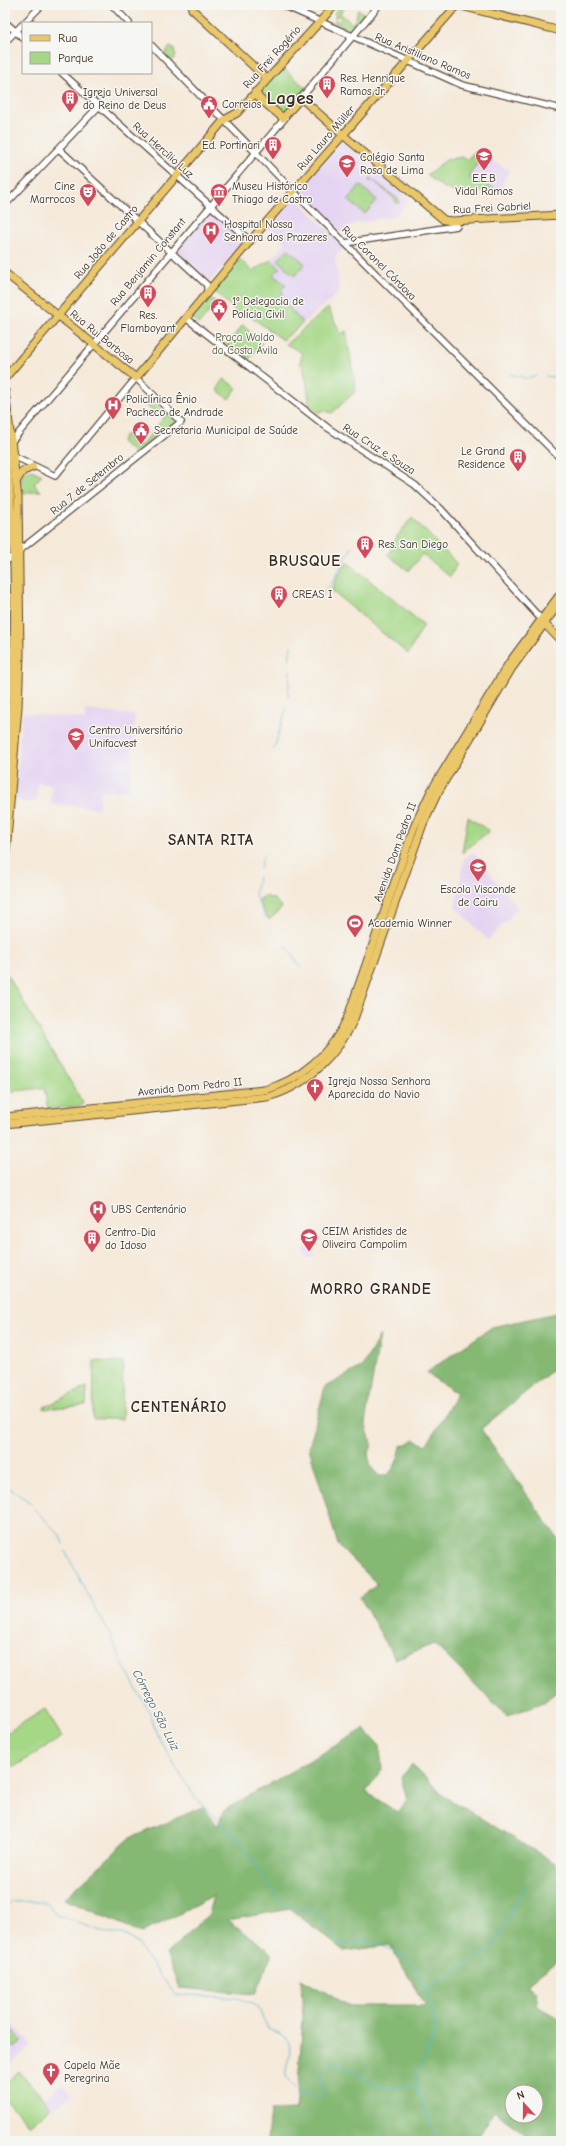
<svg xmlns="http://www.w3.org/2000/svg" width="566" height="2146" font-family="'Comic Neue',sans-serif">
<rect width="100%" height="100%" fill="#f6f6f2"/>
<filter id="ink" filterUnits="userSpaceOnUse"><feTurbulence type="fractalNoise" baseFrequency=".025" numOctaves="2"/><feDisplacementMap in="SourceGraphic" scale="8" xChannelSelector="R" yChannelSelector="G"/><feConvolveMatrix kernelMatrix="1 2 1 2 8 2 1 2 1" color-interpolation-filters="sRGB"/></filter>
<filter id="wash" filterUnits="userSpaceOnUse"><feTurbulence type="fractalNoise" baseFrequency=".012" numOctaves="4" result="noise"/><feDisplacementMap in="SourceGraphic" scale="16" xChannelSelector="R" yChannelSelector="G"/><feGaussianBlur stdDeviation="0.9" result="paint"/><feColorMatrix in="noise" values="0 0 0 0 0 0 0 0 0 0 0 0 0 0 0 0 0 1.4 0 .05"/><feComposite in="paint" operator="in"/></filter>
<g filter="url(#wash)">
<rect width="100%" height="100%" fill="#f5e9d9"/>
<g fill="#e4d3f2">
<path d="M342 141 410 200 395 216 355 223 339 233 297 192Z"/>
<path d="M474 152 510 170 500 191 469 177 467 160Z"/>
<path d="M293 196 345 247 335 257 340 292 283 340 243 311 239 314 216 293 215 289 240 259 253 271 271 260 286 243 267 226Z"/>
<path d="M211 210 246 240 210 281 176 250Z"/>
<path d="M561 612V637L551 626Z"/>
<path d="M84 710 135 715 130 791H101L99 808 51 804 52 785 38 783 36 802 15 801 22 713 85 719Z"/>
<path d="M473 852 518 909 488 940 455 907 464 858Z"/>
<path d="M310 1247 315 1256 308 1259 303 1249Z"/>
<path d="M5 2015 32 2045 5 2069Z"/>
<path d="M62 2083 72 2094 53 2110 44 2099Z"/>
</g>
<g fill="#a5d786" stroke="#708052">
<path d="M341 5H348L340 13 352 24 356 18 358 9 365 15 363 18 364 19 355 30 335 23V19L338 22 342 18 338 15 335 18 336 14 334 13Z"/>
<path d="M170 47 174 49 176 56 169 64 164 59 166 52Z"/>
<path d="M280 65 308 90 285 118 255 92Z"/>
<path d="M474 152 487 159 475 166 469 177 497 190V192C484 190 473 193 460 193 448 192 435 182 427 175L446 160 462 157 467 160Z"/>
<path d="M370 178 399 200V203H396L395 199 374 181H369Z"/>
<path d="M360 185 377 200 365 214 348 200Z"/>
<path d="M288 249 305 264 294 276 278 260Z"/>
<path d="M240 259 252 271 271 260 280 268 273 275 286 285 281 290 283 293 281 299 303 323 283 340 243 311 239 314 216 293 215 289Z"/>
<path d="M206 298H210L217 303 199 324 191 315Z"/>
<path d="M328 308 341 334 346 331 356 391 332 413 323 410 318 413 309 405 308 390 303 365 300 364 302 353 286 344Z"/>
<path d="M243 325 262 343 248 361 226 345Z"/>
<path d="M224 379 237 388 229 399 217 390Z"/>
<path d="M147 397 163 412 156 414 145 404Z"/>
<path d="M169 411 181 422 138 456 121 442 125 434 141 446Z"/>
<path d="M29 469 42 475 34 484 41 491 23 493 21 476Z"/>
<path d="M412 517 457 564 450 577 422 554 409 571 388 555 398 535Z"/>
<path d="M347 562 424 625 408 654 332 591 337 577Z"/>
<path d="M9 654 11 655 9 713 5 705V656Z"/>
<path d="M468 817 489 831 462 853Z"/>
<path d="M265 896 274 899 282 908 269 920 258 900Z"/>
<path d="M5 971 83 1103 81 1106 48 1109 44 1088 5 1092Z"/>
<path d="M94 1361 123 1362 122 1419H93Z"/>
<path d="M87 1387 86 1405 44 1409V1407Z"/>
<path d="M45 1709 62 1737 14 1767 5 1752V1734Z"/>
<path d="M10 2028 22 2041 14 2048 5 2038V2033Z"/>
<path d="M19 2071 51 2107 29 2126 5 2098V2084Z"/>
</g>
<g fill="#84b873" stroke="#607148" fill-rule="evenodd">
<path d="M561 1312V1363L481 1429 561 1543V1688L544 1702 507 1716 434 1644 395 1659 360 1597 378 1585 338 1545 309 1448 325 1387 363 1366 380 1335 365 1423 372 1445 368 1455 371 1467 379 1476H387C396 1466 399 1458 401 1446L415 1440 425 1445 430 1440 457 1393 426 1373 492 1327Z"/>
<path d="M364 1729 380 1746 382 1770 366 1792 397 1812 407 1800 401 1777 412 1765 444 1796 555 1863 561 1875V1957L527 1985 536 1992 538 2006 561 2019V2134L551 2141H534L494 2111 476 2141H267L270 2111 296 2110 303 2019 301 1979 350 2006H426L390 1945 344 1951 290 1909 228 1920 272 1953 255 1994 179 1988 166 1954 209 1914 214 1896 142 1933 64 1899 130 1838 203 1807 218 1826 223 1811ZM512 2092H536V2116H512Z"/>
</g>
<g fill="none" stroke-linecap="round" stroke-linejoin="round">
<g stroke="#52b7d1" stroke-width="1">
<path d="M510 374 525 378 536 376"/>
<path d="M546 376 561 378"/>
<path d="M319 598 330 586 352 547"/>
<path d="M289 660 291 646"/>
<path d="M288 697 290 670"/>
<path d="M274 749 286 709"/>
<path d="M260 869 263 856"/>
<path d="M258 877 255 895 265 917"/>
<path d="M286 946 301 967"/>
<path d="M5 1485 31 1503"/>
<path d="M34 1509 59 1534 63 1544"/>
<path d="M65 1551 113 1641 123 1665 150 1713 157 1735 182 1777 196 1799 238 1839 279 1899 286 1905 321 1915 332 1935 339 1944 347 1945 367 1940 402 1954 415 1967 430 2004 436 2032 416 2076V2085L437 2141"/>
<path d="M5 1905 14 1902 38 1901 46 1903 56 1915 109 1934H122L138 1943 140 1949 175 1994 239 1998 258 2007 268 2029C273 2032 279 2032 283 2035 297 2046 285 2061 286 2076 292 2088 310 2102 324 2094L325 2090 320 2075C331 2048 362 2079 378 2086 388 2090 404 2086 415 2085"/>
<path d="M425 1989 489 1951 500 1935 524 1886"/>
</g>
</g>
</g>
<g filter="url(#ink)">
<g fill="none" stroke-linecap="round" stroke-linejoin="round">
<g stroke="#57473a" stroke-width="8">
<g id="minor">
<path d="M112 5 129 23"/>
<path d="M283 5 462 85 561 109"/>
<path d="M5 22 23 38"/>
<path d="M24 23 42 5"/>
<path d="M5 42 23 24"/>
<path d="M151 45 293 191 561 459"/>
<path d="M62 73 250 241"/>
<path d="M301 98 379 5"/>
<path d="M59 149 207 285V292"/>
<path d="M5 205 99 106"/>
<path d="M345 243 457 226"/>
<path d="M186 318 328 428 415 485 441 509 541 619"/>
<path d="M12 441 285 118"/>
<path d="M5 562 181 422 136 378 55 476 12 455"/>
<path d="M5 653 14 649"/>
<path d="M5 713 11 724"/>
</g>
</g>
<g stroke="#57473a" stroke-width="9">
<g id="major">
<path d="M193 5 192 9 267 79"/>
<path d="M457 5 561 31"/>
<path d="M255 92 260 99 283 118 301 98 343 135 444 220 452 221 561 215"/>
<path d="M5 273 136 378 250 241 457 5"/>
<path d="M5 378 224 120 237 113 335 5"/>
<path d="M5 391 18 497 20 654 18 707 5 864"/>
<path d="M5 445C21 568 14 692 5 815"/>
<path d="M17 480 23 471 33 467"/>
<path d="M542 621 561 641"/>
<path d="M5 1117 264 1090C300 1081 332 1052 347 1019L414 827 431 791 509 663 561 593"/>
<path d="M5 1124 267 1097C306 1087 338 1055 354 1019L423 824 437 794 512 668 561 601"/>
</g>
</g>
<use href="#minor" stroke="#fff" stroke-width="5.5"/>
<use href="#major" stroke="#eac769" stroke-width="7"/>
</g>
</g>
<defs>
<g id="building-pin" transform="scale(0.9)"><path d="M0 17L-7.5 6A9.5 9.5 0 1 1 7.5 6Z" fill="#d1495b" stroke="#f6f6f2"/><path d="M-4-6H4V6H1V3H-1V6H-4ZM-2.5-4.3h1.7v1.8h-1.7ZM.8-4.3h1.7v1.8H.8ZM-2.5-1h1.7V.8h-1.7ZM.8-1h1.7V.8H.8Z" fill="#fff"/></g>
<g id="civic-pin" transform="scale(0.9)"><path d="M0 17L-7.5 6A9.5 9.5 0 1 1 7.5 6Z" fill="#d1495b" stroke="#f6f6f2"/><path d="M-.6-6.5H3V-4.5H.6V-3L4-1V1h2V6H-6V1h2V-1L-.6-3ZM-1.2 2.5V6h2.4V2.5Z" fill="#fff"/></g>
<g id="school-pin" transform="scale(0.9)"><path d="M0 17L-7.5 6A9.5 9.5 0 1 1 7.5 6Z" fill="#d1495b" stroke="#f6f6f2"/><path d="M0-5L7-2L0 1L-7-2ZM-4 1L0 2.5L4 1V4Q0 6-4 4Z" fill="#fff"/></g>
<g id="theatre-pin" transform="scale(0.9)"><path d="M0 17L-7.5 6A9.5 9.5 0 1 1 7.5 6Z" fill="#d1495b" stroke="#f6f6f2"/><path d="M-5-5.5Q0-4 5-5.5V0Q5 5 0 6Q-5 5-5 0ZM-3.3-2.5H-1v1.5H-3.3ZM1-2.5H3.3v1.5H1ZM-2.8 1Q0 5.5 2.8 1Z" fill="#fff"/></g>
<g id="museum-pin" transform="scale(0.9)"><path d="M0 17L-7.5 6A9.5 9.5 0 1 1 7.5 6Z" fill="#d1495b" stroke="#f6f6f2"/><path d="M0-6L6-3V-2H-6V-3ZM-5-1h2V3h-2ZM-1-1h2V3h-2ZM3-1h2V3H3ZM-6 4H6V6H-6Z" fill="#fff"/></g>
<g id="hospital-pin" transform="scale(0.9)"><path d="M0 17L-7.5 6A9.5 9.5 0 1 1 7.5 6Z" fill="#d1495b" stroke="#f6f6f2"/><path d="M-5-5h3v3.5h4V-5h3V5h-3V1.5h-4V5h-3Z" fill="#fff"/></g>
<g id="university-pin" transform="scale(0.9)"><path d="M0 17L-7.5 6A9.5 9.5 0 1 1 7.5 6Z" fill="#d1495b" stroke="#f6f6f2"/><path d="M0-5L7-2L0 1L-7-2ZM-4 1L0 2.5L4 1V4Q0 6-4 4Z" fill="#fff"/></g>
<g id="stadium-pin" transform="scale(0.9)"><path d="M0 17L-7.5 6A9.5 9.5 0 1 1 7.5 6Z" fill="#d1495b" stroke="#f6f6f2"/><path d="M0-5a6.5 5 0 1 0 0 10a6.5 5 0 1 0 0-10ZM-3.5-1.8h7v3.6h-7Z" fill="#fff"/></g>
<g id="church-pin" transform="scale(0.9)"><path d="M0 17L-7.5 6A9.5 9.5 0 1 1 7.5 6Z" fill="#d1495b" stroke="#f6f6f2"/><path d="M-1.2-6h2.4v3.5h3.3v2.4h-3.3V6h-2.4V-.1h-3.3v-2.4h3.3Z" fill="#fff"/></g>
</defs>
<g fill-rule="evenodd">
<use href="#building-pin" x="327" y="84"/>
<use href="#building-pin" x="70" y="98"/>
<use href="#civic-pin" x="209" y="104"/>
<use href="#building-pin" x="273" y="145"/>
<use href="#school-pin" x="484" y="156"/>
<use href="#school-pin" x="347" y="163"/>
<use href="#theatre-pin" x="88" y="192"/>
<use href="#museum-pin" x="219" y="192"/>
<use href="#hospital-pin" x="211" y="230"/>
<use href="#building-pin" x="148" y="293"/>
<use href="#civic-pin" x="219" y="307"/>
<use href="#hospital-pin" x="113" y="405"/>
<use href="#civic-pin" x="141" y="430"/>
<use href="#building-pin" x="518" y="457"/>
<use href="#building-pin" x="365" y="544"/>
<use href="#building-pin" x="279" y="594"/>
<use href="#university-pin" x="76" y="736"/>
<use href="#school-pin" x="478" y="867"/>
<use href="#stadium-pin" x="355" y="923"/>
<use href="#church-pin" x="315" y="1087"/>
<use href="#hospital-pin" x="98" y="1209"/>
<use href="#school-pin" x="309" y="1237"/>
<use href="#building-pin" x="92" y="1238"/>
<use href="#church-pin" x="51" y="2071"/>
</g>
<g text-anchor="middle" dominant-baseline="central" stroke-width="3" stroke-linejoin="round" paint-order="stroke">
<g font-size="11" fill="#3b2a1e" stroke="#f6f6f2">
<text transform="translate(423 56) rotate(23)">Rua Aristiliano Ramos</text>
<text transform="translate(272 57) rotate(-48)">Rua Frei Rogério</text>
<text transform="translate(326 138) rotate(-49)">Rua Lauro Müller</text>
<text transform="translate(163 150) rotate(42)">Rua Hercílio Luz</text>
<text transform="translate(492 208) rotate(-3)">Rua Frei Gabriel</text>
<text transform="translate(106 242) rotate(-50)">Rua João de Castro</text>
<text transform="translate(148 262) rotate(-50)">Rua Benjamin Constant</text>
<text transform="translate(379 263) rotate(45)">Rua Coronel Córdova</text>
<text transform="translate(102 337) rotate(39)">Rua Rui Barbosa</text>
<text transform="translate(379 449) rotate(33)">Rua Cruz e Souza</text>
<text transform="translate(87 484) rotate(-39)">Rua 7 de Setembro</text>
<text transform="translate(395 852) rotate(-70)">Avenida Dom Pedro II</text>
<text transform="translate(190 1087) rotate(-6)">Avenida Dom Pedro II</text>
</g>
<g font-size="11" fill="#3b2a1e" stroke="#f6f6f2" text-anchor="start">
<text x="340" y="78">Res. Henrique<tspan x="340" dy="13">Ramos Jr.</tspan></text>
<text x="83" y="92">Igreja Universal<tspan x="83" dy="13">do Reino de Deus</tspan></text>
<text x="222" y="104">Correios</text>
<text x="260" y="145" text-anchor="end">Ed. Portinari</text>
<text x="360" y="157">Colégio Santa<tspan x="360" dy="13">Rosa de Lima</tspan></text>
<text x="484" y="178" text-anchor="middle">E.E.B<tspan x="484" dy="13">Vidal Ramos</tspan></text>
<text x="75" y="186" text-anchor="end">Cine<tspan x="75" dy="13">Marrocos</tspan></text>
<text x="232" y="186">Museu Histórico<tspan x="232" dy="13">Thiago de Castro</tspan></text>
<text x="224" y="224">Hospital Nossa<tspan x="224" dy="13">Senhora dos Prazeres</tspan></text>
<text x="232" y="301">1ª Delegacia de<tspan x="232" dy="13">Polícia Civil</tspan></text>
<text x="148" y="315" text-anchor="middle">Res.<tspan x="148" dy="13">Flamboyant</tspan></text>
<text x="126" y="399">Policlínica Ênio<tspan x="126" dy="13">Pacheco de Andrade</tspan></text>
<text x="154" y="430">Secretaria Municipal de Saúde</text>
<text x="505" y="451" text-anchor="end">Le Grand<tspan x="505" dy="13">Residence</tspan></text>
<text x="378" y="544">Res. San Diego</text>
<text x="292" y="594">CREAS I</text>
<text x="89" y="730">Centro Universitário<tspan x="89" dy="13">Unifacvest</tspan></text>
<text x="478" y="889" text-anchor="middle">Escola Visconde<tspan x="478" dy="13">de Cairu</tspan></text>
<text x="368" y="923">Academia Winner</text>
<text x="328" y="1081">Igreja Nossa Senhora<tspan x="328" dy="13">Aparecida do Navio</tspan></text>
<text x="111" y="1209">UBS Centenário</text>
<text x="322" y="1231">CEIM Aristides de<tspan x="322" dy="13">Oliveira Campolim</tspan></text>
<text x="105" y="1232">Centro-Dia<tspan x="105" dy="13">do Idoso</tspan></text>
<text x="64" y="2065">Capela Mãe<tspan x="64" dy="13">Peregrina</tspan></text>
</g>
<g font-size="11" fill="#565538" stroke="#f6f6f2">
<text x="245" y="337">Praça Waldo<tspan x="245" dy="13">da Costa Ávila</tspan></text>
</g>
<g font-size="12" font-style="italic" fill="#435b5d" stroke="#f6f6f2">
<text transform="translate(156 1710) rotate(63)">Córrego São Luiz</text>
</g>
<g font-size="15" font-weight="bold" letter-spacing="1" fill="#3b2a1e" stroke="#f6f6f2">
<text x="305" y="561">BRUSQUE</text>
<text x="211" y="840">SANTA RITA</text>
<text x="371" y="1289">MORRO GRANDE</text>
<text x="179" y="1407">CENTENÁRIO</text>
</g>
<g font-size="19" font-weight="bold" fill="#3b2a1e" stroke="#f6f6f2">
<text x="290" y="98">Lages</text>
</g>
</g>
<rect width="566" height="2146" fill="none" stroke="#f6f6f2" stroke-width="20"/>
<rect x="22" y="22" width="130" height="52" fill="#f6f6f2" stroke="#aba49d"/>
<rect x="30" y="35" width="20" height="6" fill="#eac769" stroke="#aba49d"/>
<text x="58" y="42" font-size="12" fill="#3b2a1e">Rua</text>
<rect x="30" y="52" width="20" height="12" fill="#a5d786" stroke="#aba49d"/>
<text x="58" y="62" font-size="12" fill="#3b2a1e">Parque</text>
<g transform="translate(524 2104) rotate(339)"><circle r="19" fill="#f6f6f2" stroke="#aba49d"/>
<path d="M0-3L7 15L0 10L-7 15Z" fill="#d1495b"/>
<text y="-6" font-size="11" font-weight="bold" text-anchor="middle" fill="#3b2a1e">N</text>
</g>
</svg>
